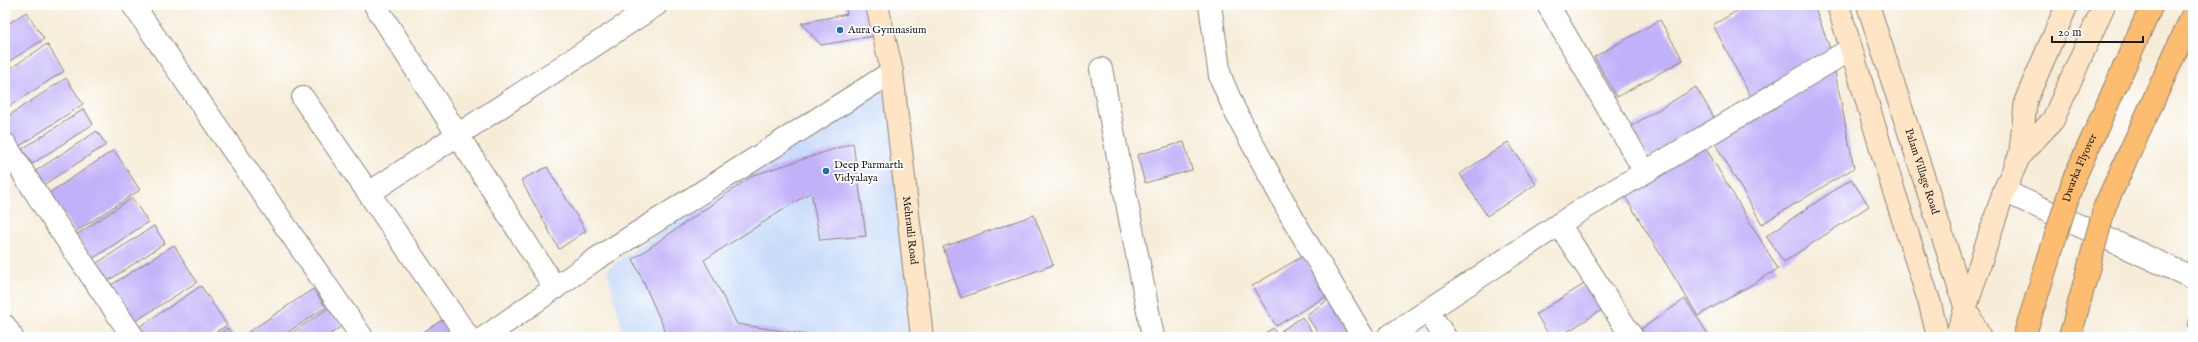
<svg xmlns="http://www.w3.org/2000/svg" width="2198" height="342" font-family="'IM FELL English',serif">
<rect width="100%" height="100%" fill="#fff"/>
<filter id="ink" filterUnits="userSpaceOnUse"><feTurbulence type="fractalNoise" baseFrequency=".025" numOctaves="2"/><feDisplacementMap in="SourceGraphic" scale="8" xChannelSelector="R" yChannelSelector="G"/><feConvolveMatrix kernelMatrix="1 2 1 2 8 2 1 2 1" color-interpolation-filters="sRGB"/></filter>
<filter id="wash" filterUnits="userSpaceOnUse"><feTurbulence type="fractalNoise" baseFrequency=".012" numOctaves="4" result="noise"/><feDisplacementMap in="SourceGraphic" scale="16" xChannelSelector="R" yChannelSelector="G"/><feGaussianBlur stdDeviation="0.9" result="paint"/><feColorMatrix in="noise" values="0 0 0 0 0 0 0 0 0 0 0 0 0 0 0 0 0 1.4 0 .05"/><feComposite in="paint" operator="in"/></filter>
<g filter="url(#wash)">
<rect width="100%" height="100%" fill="#f6ecd8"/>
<path fill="#c9dcf9" d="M892 72 922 337H624L607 269Z"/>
<g id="blocks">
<g fill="#c1b1f9">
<path d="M845 5H867L874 36 821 45 801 23 847 14Z"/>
<path d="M1747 5H1814L1832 54 1753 101 1713 25Z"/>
<path d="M26 12 44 39 5 64V26Z"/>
<path d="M1660 20 1683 60 1617 97 1594 57Z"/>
<path d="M47 44 64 71 5 109V72Z"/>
<path d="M1833 62 1854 168 1762 224 1710 135Z"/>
<path d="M66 78 83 104 18 147 5 127V118Z"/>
<path d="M1696 87 1715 119 1649 157 1631 126Z"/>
<path d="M84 109 93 124 32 164 22 149Z"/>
<path d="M97 131 106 145 43 185 34 172Z"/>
<path d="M1184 142 1192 170 1145 183 1137 155Z"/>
<path d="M1508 142 1536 184 1487 216 1460 174Z"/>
<path d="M1702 142 1778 269 1698 316 1621 190Z"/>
<path d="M853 143 866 236 820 240 811 192 704 260 737 324 821 337H668L633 259 754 175Z"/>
<path d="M114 150 140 190 75 232 49 193Z"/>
<path d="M547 167 586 231 559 249 521 180Z"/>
<path d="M1851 179 1869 206 1784 262 1766 236Z"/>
<path d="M132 198 148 222 92 259 76 235Z"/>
<path d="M1034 215 1053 265 961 298 943 247Z"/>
<path d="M154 226 165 243 105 283 94 265Z"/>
<path d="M174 245 197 282 134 322 111 285Z"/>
<path d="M1303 256 1327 296 1276 326 1252 286Z"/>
<path d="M1589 281 1605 308 1559 337H1550L1536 314Z"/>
<path d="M201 286 227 325 209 337H146L139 327Z"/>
<path d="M313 289 326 307 281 337H241Z"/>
<path d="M1685 299 1710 337H1646L1641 329Z"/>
<path d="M1328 300 1353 337H1321L1306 315Z"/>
<path d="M330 307 342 326 326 337H286Z"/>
<path d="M2193 310V328L2187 326Z"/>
<path d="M1302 317 1315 337H1285L1281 331Z"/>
<path d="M443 319 456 337H416Z"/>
<path d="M228 328 234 337H215Z"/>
<path d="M1273 328 1278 337H1259Z"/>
</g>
</g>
</g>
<g filter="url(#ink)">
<use href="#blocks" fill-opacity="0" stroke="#89847a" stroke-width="1"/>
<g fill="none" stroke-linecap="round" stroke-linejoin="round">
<g stroke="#89847a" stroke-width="24">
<g id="street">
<path d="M133 5 362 337"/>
<path d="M375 5 555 288"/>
<path d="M1210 5 1220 76 1235 111 1294 221 1363 337"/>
<path d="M1548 5 1645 172"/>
<path d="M1101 69 1153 337"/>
<path d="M303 98 468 337"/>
<path d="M5 144 48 212 133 337"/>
<path d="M2004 191 2193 278"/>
<path d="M369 193 656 5"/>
<path d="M1559 224 1632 337"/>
<path d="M1428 311 1445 337"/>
<path d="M5 326 12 337"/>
<path d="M485 337 596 259 892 72"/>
<path d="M1388 337 1570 217 1851 49"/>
</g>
</g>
<g stroke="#89847a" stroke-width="24">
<g id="secondary">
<path id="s1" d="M877 5 892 72 922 337"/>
<path d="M1838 5 1892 185 1930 304 1938 337"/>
<path id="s2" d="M1868 5 1966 309 1980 337"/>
<path d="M2020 155 2053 120 2104 5"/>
<path d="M1956 337 2004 191 2020 155 2026 100 2067 5"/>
</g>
</g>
<use href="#street" stroke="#fff" stroke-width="22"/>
<use href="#secondary" stroke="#fee5c5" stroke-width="22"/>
<g stroke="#89847a" stroke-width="24" stroke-linecap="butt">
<g id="primary-bridge">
<path id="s3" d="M2024 337 2073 181 2152 5"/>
<path d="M2070 337 2105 206 2193 14"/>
</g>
</g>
<use href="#primary-bridge" stroke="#fcbd6f" stroke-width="22"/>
</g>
</g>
<g fill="#1f6fb2" stroke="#fff" stroke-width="1.5">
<circle cx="840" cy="30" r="4"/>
<circle cx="826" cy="171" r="4"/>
</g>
<g text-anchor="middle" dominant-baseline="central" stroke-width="3.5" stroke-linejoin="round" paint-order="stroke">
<g font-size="11" fill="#1c1c1c" stroke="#fff" text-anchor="start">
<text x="848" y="30">Aura Gymnasium</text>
<text x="834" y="165">Deep Parmarth<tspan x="834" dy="13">Vidyalaya</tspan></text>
</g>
<g font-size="11" fill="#1c1c1c" stroke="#fff">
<text stroke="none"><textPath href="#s3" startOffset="178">Dwarka Flyover</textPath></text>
<text stroke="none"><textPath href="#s2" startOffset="175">Palam Village Road</textPath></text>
<text stroke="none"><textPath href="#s1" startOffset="228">Mehrauli Road</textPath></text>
</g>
</g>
<rect width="2198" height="342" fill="none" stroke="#fff" stroke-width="20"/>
<path d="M2052 36v6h91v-6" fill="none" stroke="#1c1c1c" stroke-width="2"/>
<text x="2058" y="36" font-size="12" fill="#1c1c1c" stroke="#ffffff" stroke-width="3" paint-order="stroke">20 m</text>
</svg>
